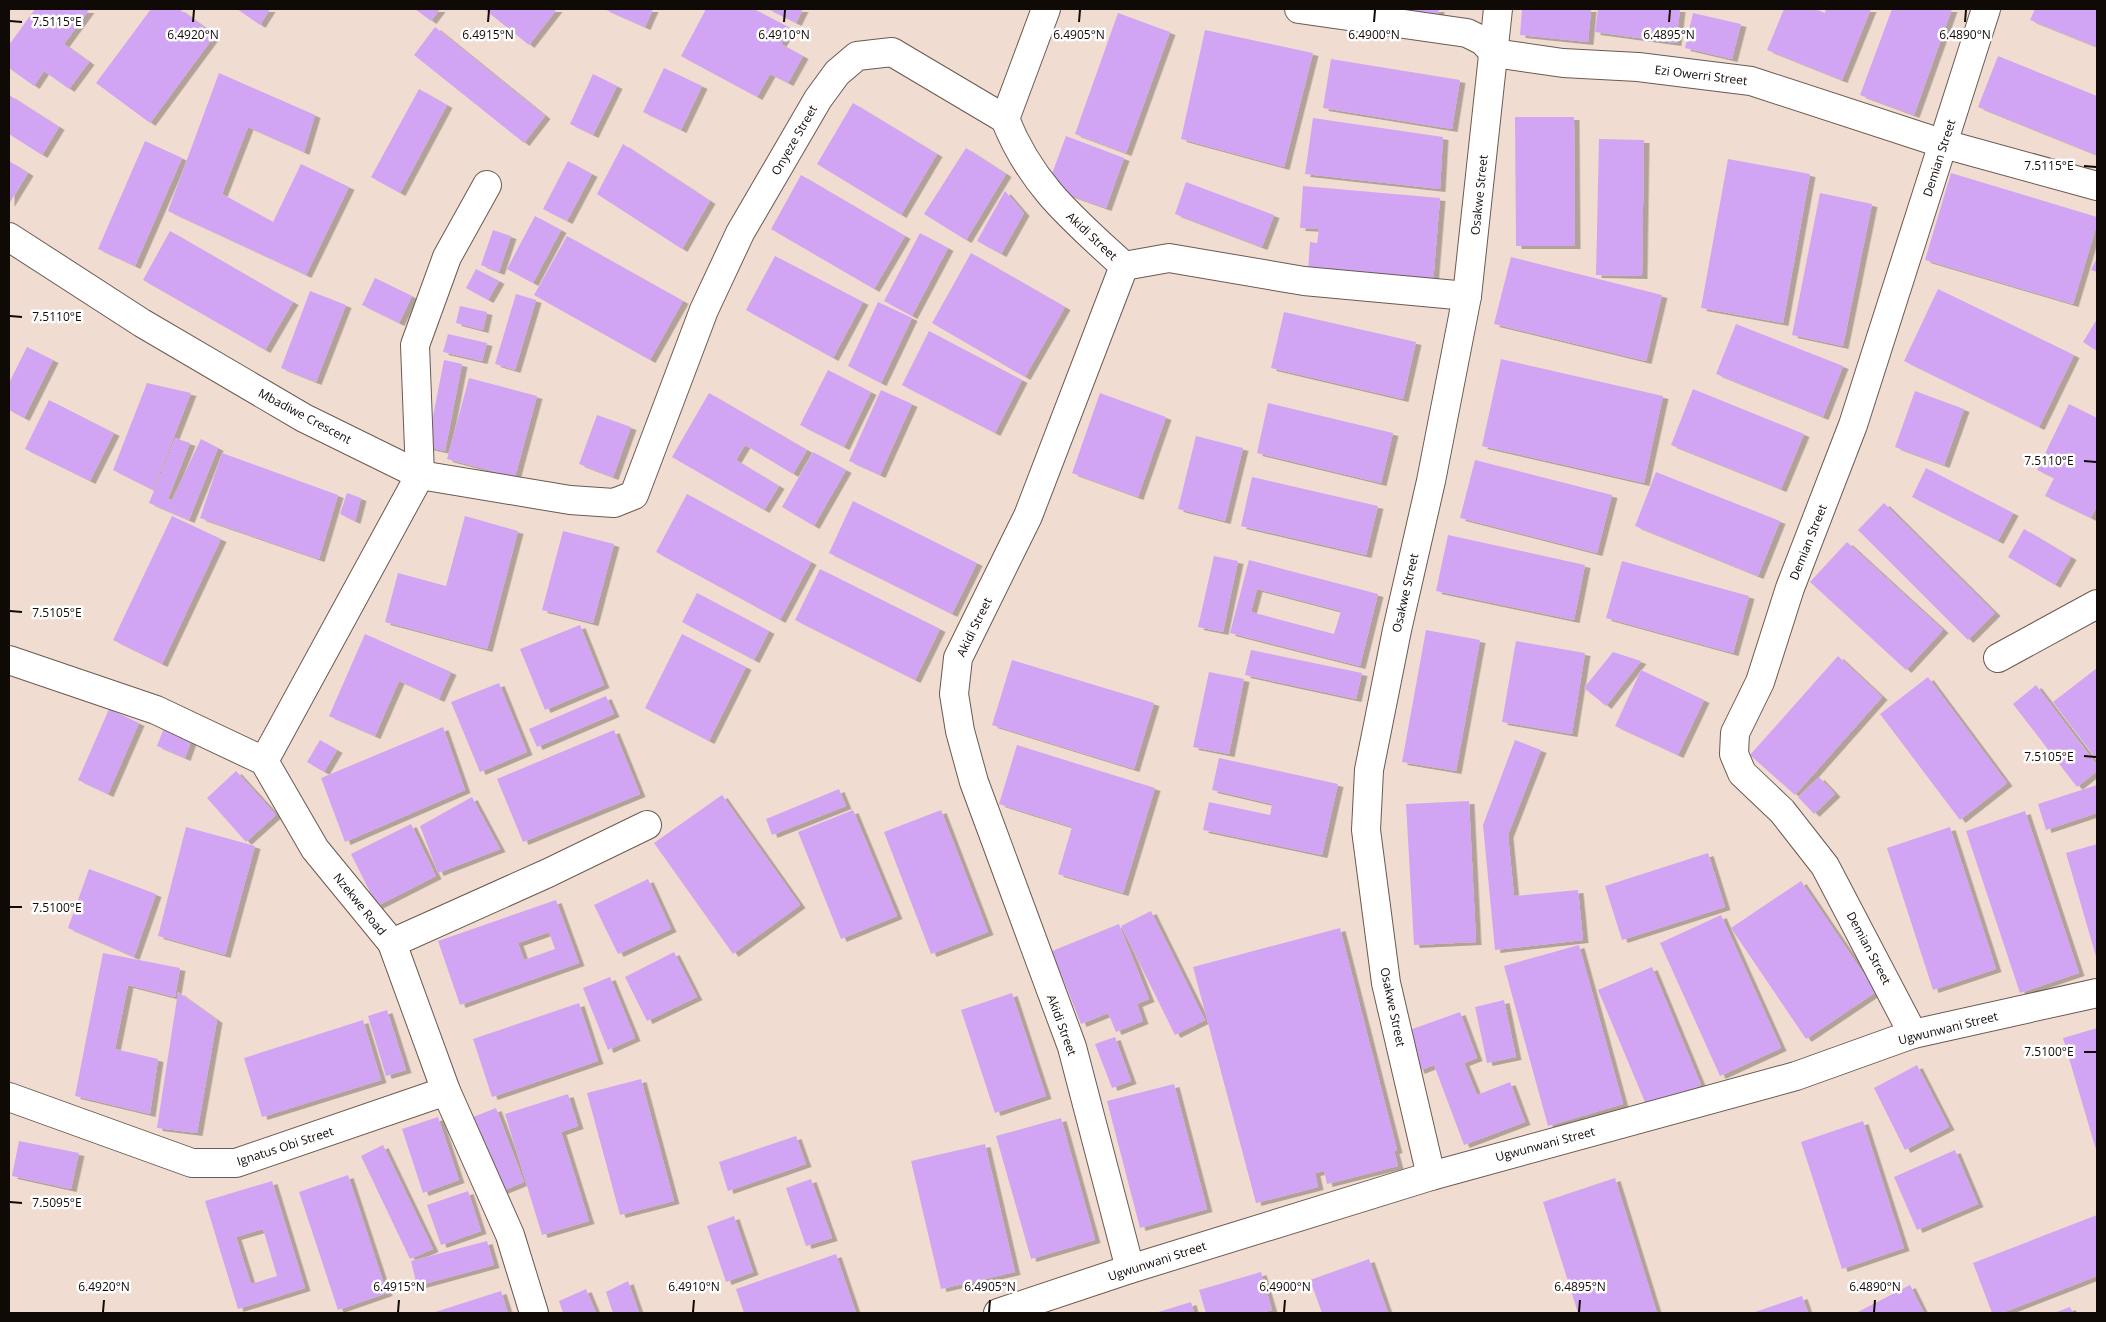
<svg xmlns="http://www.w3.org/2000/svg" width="2106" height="1322" font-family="'Open Sans',sans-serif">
<defs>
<filter id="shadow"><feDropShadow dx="5.5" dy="3" stdDeviation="0" flood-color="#0004"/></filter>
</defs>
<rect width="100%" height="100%" fill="#f1dcd1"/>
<g fill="#d2a5f4" fill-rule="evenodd" filter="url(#shadow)">
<path d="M35 9 89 10 64 44 89 62 69 89 44 71 34 86 9 68V45Z"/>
<path d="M151 9H179L215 35 150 123 96 83Z"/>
<path d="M237 9H270L260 25Z"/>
<path d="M415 9H440L431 21Z"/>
<path d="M484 9H557L529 45Z"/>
<path d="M604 9H653L645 27Z"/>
<path d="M706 9H754L790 28 781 44 803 56 788 83 770 74 757 97 681 56Z"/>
<path d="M768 9H803L796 23Z"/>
<path d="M1401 9H1439L1438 17Z"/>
<path d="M1522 9H1591L1588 42 1520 35Z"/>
<path d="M1598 9H1680L1676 43 1595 32Z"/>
<path d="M1784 9H1815L1825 13 1826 9H1871L1842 80 1767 50Z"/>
<path d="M1892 9H1952L1914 115 1860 95Z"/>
<path d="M2035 9H2097V47L2030 20Z"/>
<path d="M1118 13 1170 32 1126 153 1075 134Z"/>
<path d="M1693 13 1741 24 1732 59 1685 48Z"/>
<path d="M435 27 545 116 524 143 414 55Z"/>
<path d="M1205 30 1313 53 1284 167 1181 139Z"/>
<path d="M1998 56 2097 96V155L1978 107Z"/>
<path d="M1331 59 1460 80 1452 129 1323 108Z"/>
<path d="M664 68 702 86 681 130 643 112Z"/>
<path d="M219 73 315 115 304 152 248 127 222 194 273 222 301 164 349 187 306 275 168 211Z"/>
<path d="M593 74 617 86 593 135 570 124Z"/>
<path d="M419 89 447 105 400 193 371 177Z"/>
<path d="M9 95 59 127 42 155 9 134Z"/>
<path d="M853 103 937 154 901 215 817 164Z"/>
<path d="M1515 117H1574L1575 246H1516Z"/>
<path d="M1313 118 1443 137 1440 189 1305 174Z"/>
<path d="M1066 136 1124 158 1106 208 1047 187Z"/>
<path d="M1599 139 1644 140 1642 276 1596 275Z"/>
<path d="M145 141 182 158 135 266 98 249Z"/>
<path d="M623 144 710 201 682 249 597 194Z"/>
<path d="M966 148 1006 174 966 240 924 214Z"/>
<path d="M1728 159 1810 174 1783 323 1701 308Z"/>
<path d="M9 161 28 173 9 204Z"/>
<path d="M568 161 592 174 567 221 543 209Z"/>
<path d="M1951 173 2097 217V224L2073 304 1925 260Z"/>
<path d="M801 175 905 236 874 289 771 229Z"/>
<path d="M1186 182 1274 215 1262 247 1175 214Z"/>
<path d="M1303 186 1440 198 1433 283 1308 271 1310 242 1317 243 1319 229 1300 228Z"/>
<path d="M1005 191 1024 213 1001 254 977 241Z"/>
<path d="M1820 193 1872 204 1843 346 1792 335Z"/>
<path d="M535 216 561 230 533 283 507 269Z"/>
<path d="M493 230 511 236 499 272 481 265Z"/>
<path d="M170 231 293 302 265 350 143 280Z"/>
<path d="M920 233 948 248 912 316 884 301Z"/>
<path d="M567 236 683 301 650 360 534 295Z"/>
<path d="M971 253 1065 307 1025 377 932 323Z"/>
<path d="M775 256 863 302 833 358 746 310Z"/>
<path d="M1511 257 1662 295 1646 361 1494 324Z"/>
<path d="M2097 258V272L2091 270Z"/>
<path d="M476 269 499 281 488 300 466 288Z"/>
<path d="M375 278 412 296 399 323 362 305Z"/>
<path d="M1938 289 2074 355 2039 427 1904 361Z"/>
<path d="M310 291 346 305 316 382 281 368Z"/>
<path d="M516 294 536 300 515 370 495 364Z"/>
<path d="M878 302 912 318 881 383 848 366Z"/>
<path d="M460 306 487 312 483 330 456 323Z"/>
<path d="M1284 312 1416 342 1403 399 1271 368Z"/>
<path d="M2097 319V351L2083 342Z"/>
<path d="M1736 324 1843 366 1823 417 1716 374Z"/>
<path d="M929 331 1022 380 995 433 902 385Z"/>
<path d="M448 334 487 343 482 361 443 352Z"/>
<path d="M27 347 53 360 24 418 9 410V383Z"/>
<path d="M1501 359 1663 396 1644 483 1482 446Z"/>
<path d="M444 360 462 364 445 451 427 447Z"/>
<path d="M828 370 871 392 844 447 800 425Z"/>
<path d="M469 378 537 396 515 477 447 459Z"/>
<path d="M147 383 191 393 153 490 113 470Z"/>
<path d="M1693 389 1804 434 1781 489 1671 445Z"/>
<path d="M881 390 912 404 880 475 849 461Z"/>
<path d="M1915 391 1964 409 1944 465 1895 447Z"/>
<path d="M709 393 807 450 793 474 745 445 736 460 779 486 764 510 672 457Z"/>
<path d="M1100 393 1166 417 1138 497 1072 473Z"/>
<path d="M49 400 114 433 90 481 25 449Z"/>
<path d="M1268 403 1393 433 1381 483 1257 453Z"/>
<path d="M2069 404 2097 418V506L2091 518 2045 496 2054 478 2037 470Z"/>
<path d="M597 415 631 427 613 477 579 464Z"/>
<path d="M1196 436 1243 448 1225 521 1178 509Z"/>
<path d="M175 438 190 443 168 499 172 500 201 439 218 448 189 520 149 503Z"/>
<path d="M813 452 846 470 814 526 782 507Z"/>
<path d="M222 453 338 495 319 559 200 518Z"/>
<path d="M1475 460 1612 495 1597 553 1460 518Z"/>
<path d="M1926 468 2013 513 1998 541 1912 497Z"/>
<path d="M1656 472 1780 521 1758 576 1635 526Z"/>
<path d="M1252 477 1378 506 1366 555 1241 526Z"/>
<path d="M347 493 361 498 355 521 340 514Z"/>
<path d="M687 494 811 562 780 620 656 552Z"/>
<path d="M853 501 977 563 952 614 829 553Z"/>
<path d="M1884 503 1995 613 1968 640 1858 530Z"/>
<path d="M172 516 221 539 162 664 113 640Z"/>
<path d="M465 516 518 531 487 649 385 622 398 573 446 586Z"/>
<path d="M2024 529 2071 557 2055 585 2008 557Z"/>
<path d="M563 531 614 544 593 623 542 610Z"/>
<path d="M1448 535 1585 565 1574 620 1436 591Z"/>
<path d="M1847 542 1943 630 1906 670 1810 582Z"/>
<path d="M1214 556 1238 561 1223 632 1198 627Z"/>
<path d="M1249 560 1378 594 1360 666 1230 633ZM1257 589 1341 611 1334 634 1251 612Z"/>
<path d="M1622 561 1749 596 1733 653 1606 618Z"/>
<path d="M820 569 940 629 915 680 795 620Z"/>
<path d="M697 593 769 631 754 660 682 622Z"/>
<path d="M580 625 604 685 545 710 520 649Z"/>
<path d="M1426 630 1480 640 1456 771 1402 762Z"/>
<path d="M365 634 451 672 439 699 399 681 375 736 329 716Z"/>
<path d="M682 634 746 667 709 741 645 708Z"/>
<path d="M1516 641 1585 653 1572 734 1502 722Z"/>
<path d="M1251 650 1362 673 1356 699 1245 675Z"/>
<path d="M1613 652 1641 661 1606 706 1584 688Z"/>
<path d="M1838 656 1882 697 1795 795 1750 755Z"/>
<path d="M1012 660 1154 703 1134 769 992 725Z"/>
<path d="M2097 668V760L2053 702Z"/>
<path d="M1641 670 1704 700 1678 755 1615 726Z"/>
<path d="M1209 672 1244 679 1229 754 1193 747Z"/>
<path d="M1928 677 2007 783 1960 820 1880 714Z"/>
<path d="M499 683 527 752 480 772 451 702Z"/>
<path d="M2036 685 2097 765V771L2077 787 2013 704Z"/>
<path d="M606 696 614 714 537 747 529 729Z"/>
<path d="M109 709 139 723 108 794 78 780Z"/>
<path d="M165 725 193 736 185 758 157 746Z"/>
<path d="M443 727 465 790 345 842 321 778Z"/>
<path d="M614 730 640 794 523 842 497 779Z"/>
<path d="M320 740 337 750 324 772 307 762Z"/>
<path d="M1515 740 1541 750 1508 835 1514 896 1578 890 1583 940 1495 950 1483 825Z"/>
<path d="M1017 745 1155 788 1123 893 1058 874 1072 827 999 804Z"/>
<path d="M1219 758 1338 784 1322 855 1203 830 1209 802 1270 815 1272 804 1212 790Z"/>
<path d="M236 771 276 815 246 842 207 798Z"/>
<path d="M1819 777 1835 794 1814 814 1798 797Z"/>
<path d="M2097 785V813L2046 830 2038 804Z"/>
<path d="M839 789 846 806 772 835 766 819Z"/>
<path d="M722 795 800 905 733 954 654 843Z"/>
<path d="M472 797 500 849 438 873 420 826Z"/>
<path d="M1469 801 1476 942 1414 945 1406 804Z"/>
<path d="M853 810 897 916 841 939 798 832Z"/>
<path d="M941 810 988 932 931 954 884 832Z"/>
<path d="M2025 811 2079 973 2020 993 1966 831Z"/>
<path d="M411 824 436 876 377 906 351 854Z"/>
<path d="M186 827 255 846 225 955 158 936Z"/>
<path d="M1950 827 1996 969 1933 990 1887 848Z"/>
<path d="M2097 844V960L2066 853Z"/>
<path d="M1708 853 1725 907 1622 940 1605 886Z"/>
<path d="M89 869 156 894 134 957 68 928Z"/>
<path d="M648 879 671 929 618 954 594 905Z"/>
<path d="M1801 881 1876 992 1806 1039 1731 928Z"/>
<path d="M556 900 579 963 460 1005 438 941ZM549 932 555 949 524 960 518 943Z"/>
<path d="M1151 911 1205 1020 1175 1035 1121 926Z"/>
<path d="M1721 915 1781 1048 1720 1076 1660 943Z"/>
<path d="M1119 924 1149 999 1137 1004 1143 1021 1116 1032 1108 1013 1081 1024 1052 951Z"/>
<path d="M1340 928 1397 1150 1394 1151 1398 1166 1327 1184 1324 1171 1315 1173 1318 1187 1256 1203 1193 967Z"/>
<path d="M1579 945 1623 1104 1548 1126 1504 966Z"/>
<path d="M674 952 697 997 647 1021 625 977Z"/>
<path d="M103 953 180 968 175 997 128 985 115 1049 158 1059 150 1114 75 1096Z"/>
<path d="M1652 967 1701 1085 1647 1107 1598 990Z"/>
<path d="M610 977 635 1038 608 1050 583 988Z"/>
<path d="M178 992 217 1020 197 1133 157 1128Z"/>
<path d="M1012 993 1046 1096 995 1113 961 1010Z"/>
<path d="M1504 1000 1516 1057 1487 1063 1475 1007Z"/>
<path d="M579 1003 598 1061 492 1097 473 1039Z"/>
<path d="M387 1010 406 1070 386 1076 368 1016Z"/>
<path d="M1460 1012 1477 1058 1464 1063 1477 1095 1510 1082 1525 1122 1464 1145 1434 1065 1419 1071 1404 1032Z"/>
<path d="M363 1020 381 1080 262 1117 244 1058Z"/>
<path d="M2097 1028V1153L2063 1038Z"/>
<path d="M1115 1037 1131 1081 1112 1088 1095 1044Z"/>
<path d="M1917 1065 1949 1127 1905 1150 1874 1088Z"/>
<path d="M641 1079 674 1201 620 1215 587 1093Z"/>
<path d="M1174 1084 1207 1209 1140 1228 1107 1101Z"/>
<path d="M568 1094 578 1126 561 1132 589 1221 542 1235 505 1114Z"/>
<path d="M496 1108 524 1182 502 1191 473 1117Z"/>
<path d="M438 1117 459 1180 423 1193 402 1129Z"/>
<path d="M1061 1118 1095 1240 1031 1259 996 1136Z"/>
<path d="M1863 1121 1904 1248 1842 1269 1801 1142Z"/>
<path d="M796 1136 806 1164 728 1191 719 1162Z"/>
<path d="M19 1141 79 1153 71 1189 12 1176Z"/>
<path d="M985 1144 1015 1272 941 1289 911 1161Z"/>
<path d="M383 1145 433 1249 410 1259 361 1156Z"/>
<path d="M1955 1150 1978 1204 1917 1230 1894 1177Z"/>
<path d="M348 1175 387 1293 338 1310 299 1192Z"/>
<path d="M1615 1178 1657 1313H1578L1543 1202Z"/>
<path d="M811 1179 832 1238 806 1246 786 1188Z"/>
<path d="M272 1181 305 1288 238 1309 205 1201ZM263 1229 277 1276 251 1284 236 1237Z"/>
<path d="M468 1191 481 1231 441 1245 427 1205Z"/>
<path d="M2097 1215V1276L2002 1313H1992L1973 1263Z"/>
<path d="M734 1216 753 1272 726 1282 707 1226Z"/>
<path d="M487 1241 494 1265 417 1286 411 1261Z"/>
<path d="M836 1254 856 1313H744L736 1289Z"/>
<path d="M1369 1259 1388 1313H1322L1310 1280Z"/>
<path d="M1261 1272 1272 1310 1260 1313H1206L1199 1290Z"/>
<path d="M628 1281 639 1313H613L606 1292Z"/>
<path d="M1910 1285 1924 1313H1856Z"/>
<path d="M586 1289 596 1313H563L559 1301Z"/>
<path d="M501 1291 508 1313H432Z"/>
<path d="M1802 1296 1808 1313H1752Z"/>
<path d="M1191 1302 1194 1313H1155Z"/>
<path d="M2070 1307 2073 1313H2054Z"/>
</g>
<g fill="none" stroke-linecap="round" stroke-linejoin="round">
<g stroke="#6b5a51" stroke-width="30">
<g id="minor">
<path d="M1299 9 1467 33 1483 41 1494 53 1563 63 1638 67 1751 81 1944 144 2097 186"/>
<path d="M1005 119C1031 185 1073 219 1124 266L1028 516 958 658 954 694 960 731 974 782 1072 1047 1130 1269"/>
<path d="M9 237 142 323 304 418 420 475 570 500 614 503 634 495 704 310 740 233 818 99 837 73 857 56 892 52 1005 119 1046 9"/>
<path d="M1124 266 1169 258 1304 281 1467 296"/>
<path d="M1998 658 2097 604"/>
<path d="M9 660 156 710 264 761 315 849 392 943 446 1091 510 1235 534 1313"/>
<path d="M264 761 420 475 415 345 447 257 487 185"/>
<path d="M392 943 548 873 647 825"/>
<path d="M1913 1034 1825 866 1782 811 1742 773 1734 754 1735 733 1760 682 1790 588 1853 425 1986 9"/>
<path d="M9 1097 192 1163H236L446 1091"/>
<path d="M1431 1176 1386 983 1366 830 1369 770 1397 630 1431 481 1467 296 1498 9"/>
<path d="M998 1313 1130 1269 1431 1176 1796 1076 1913 1034 2097 993"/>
</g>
</g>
<use href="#minor" stroke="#fff" stroke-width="28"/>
</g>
<path fill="none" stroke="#100a07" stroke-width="2" d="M10 21 22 22M193 22 194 10M488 22 489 10M784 22 785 10M1079 22 1080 10M1374 22 1375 10M1669 22 1670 10M1965 22 1966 10M2084 166 2096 167M10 316 22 317M2084 461 2096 462M10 611 22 612M2084 756 2096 757M10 907H22M2084 1052H2096M10 1202 22 1203M103 1312 104 1300M398 1312 399 1300M693 1312 694 1300M989 1312 990 1300M1284 1312 1285 1300M1579 1312 1580 1300M1874 1312 1875 1300"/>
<g text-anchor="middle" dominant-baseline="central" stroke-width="5" stroke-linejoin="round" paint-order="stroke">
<g font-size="12" fill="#100a07" stroke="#fff">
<text transform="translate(1701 75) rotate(7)">Ezi Owerri Street</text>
<text transform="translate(794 140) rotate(-60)">Onyeze Street</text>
<text transform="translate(1939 158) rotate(-72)">Demian Street</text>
<text transform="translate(1479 195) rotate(-84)">Osakwe Street</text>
<text transform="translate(1092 236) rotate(43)">Akidi Street</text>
<text transform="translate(305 416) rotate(28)">Mbadiwe Crescent</text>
<text transform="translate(1808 542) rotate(-68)">Demian Street</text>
<text transform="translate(1405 593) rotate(-77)">Osakwe Street</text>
<text transform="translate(974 627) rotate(-64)">Akidi Street</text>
<text transform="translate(360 904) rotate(51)">Nzekwe Road</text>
<text transform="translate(1869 948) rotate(62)">Demian Street</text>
<text transform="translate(1393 1007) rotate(78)">Osakwe Street</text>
<text transform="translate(1062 1025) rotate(70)">Akidi Street</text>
<text transform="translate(1948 1028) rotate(-14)">Ugwunwani Street</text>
<text transform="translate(1545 1144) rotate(-15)">Ugwunwani Street</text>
<text transform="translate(285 1146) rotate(-18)">Ignatus Obi Street</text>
<text transform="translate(1157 1261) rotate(-18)">Ugwunwani Street</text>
</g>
</g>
<g font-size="12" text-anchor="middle" fill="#100a07" stroke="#fff" stroke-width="5" stroke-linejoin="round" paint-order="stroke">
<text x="57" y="26">7.5115°E</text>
<text x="193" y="39">6.4920°N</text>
<text x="488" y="39">6.4915°N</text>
<text x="784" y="39">6.4910°N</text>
<text x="1079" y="39">6.4905°N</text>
<text x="1374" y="39">6.4900°N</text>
<text x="1669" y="39">6.4895°N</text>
<text x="1965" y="39">6.4890°N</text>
<text x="2049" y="170">7.5115°E</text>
<text x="57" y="321">7.5110°E</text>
<text x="2049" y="465">7.5110°E</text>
<text x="57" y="617">7.5105°E</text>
<text x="2049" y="761">7.5105°E</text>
<text x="57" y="912">7.5100°E</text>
<text x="2049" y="1056">7.5100°E</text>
<text x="57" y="1207">7.5095°E</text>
<text x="104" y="1291">6.4920°N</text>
<text x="399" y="1291">6.4915°N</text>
<text x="694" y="1291">6.4910°N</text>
<text x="990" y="1291">6.4905°N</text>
<text x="1285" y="1291">6.4900°N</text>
<text x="1580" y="1291">6.4895°N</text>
<text x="1875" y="1291">6.4890°N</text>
</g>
<rect width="2106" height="1322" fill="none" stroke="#100a07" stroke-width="20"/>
</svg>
